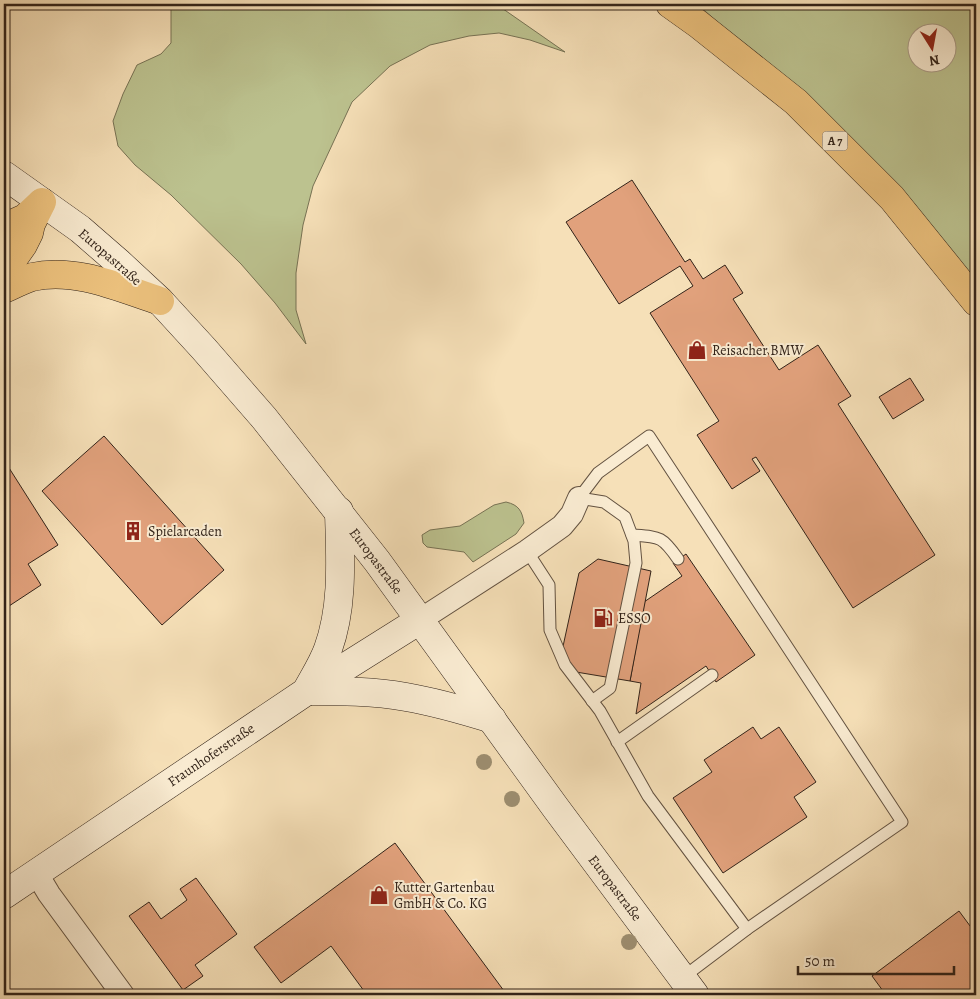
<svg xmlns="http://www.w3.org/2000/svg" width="980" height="999" font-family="Alegreya,serif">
<rect width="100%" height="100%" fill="#f6e0b8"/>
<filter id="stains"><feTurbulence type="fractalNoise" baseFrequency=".004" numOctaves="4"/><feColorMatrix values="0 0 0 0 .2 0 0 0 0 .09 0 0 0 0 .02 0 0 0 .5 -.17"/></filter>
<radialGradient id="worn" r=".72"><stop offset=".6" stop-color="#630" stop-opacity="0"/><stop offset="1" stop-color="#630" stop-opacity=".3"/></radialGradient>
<g fill="#bcc28f" stroke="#777254" fill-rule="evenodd">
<path d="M171 4H496L565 52 530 40 499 33 469 36 430 45 390 66 352 102 313 186 303 225 296 273V310L306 344 275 303 241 264 171 195 135 165 118 146 113 121 123 94 137 65 161 54 171 43Z"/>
<path d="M697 4H976V281L752 52ZM918 32H948V62H918Z"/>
<path d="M506 502C519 505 522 511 524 523L516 534 473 562 464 552 427 547 423 543 422 535 430 530 460 526 494 505Z"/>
</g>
<g fill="#e1a17c" stroke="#322319">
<path d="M632 180 685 262 690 259 703 279 725 265 743 293 733 299 779 370 818 345 851 396 838 404 935 555 853 608 756 457 752 459 760 471 732 489 697 435 719 421 650 313 693 286 680 266 619 304 566 222Z"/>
<path d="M910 378 924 400 893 419 879 397Z"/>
<path d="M104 436 224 570 162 625 42 491Z"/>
<path d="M4 460 58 545 28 564 41 585 6 608 4 605Z"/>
<path d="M686 554 755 655 716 682 706 666 636 714 641 683 630 681 644 602 682 576 673 563Z"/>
<path d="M598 559 651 571 630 681 576 672 562 651 579 573Z"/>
<path d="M753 727 761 739 779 727 816 782 794 797 807 817 723 873 673 798 712 772 704 760Z"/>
<path d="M395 843 507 995H367L331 946 281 983 254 947Z"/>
<path d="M196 878 237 934 195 965 203 976 183 990 129 916 149 902 161 919 187 900 180 889Z"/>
<path d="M959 911 976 934V995H886L872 976Z"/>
</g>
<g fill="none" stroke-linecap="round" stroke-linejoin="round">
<g stroke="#635241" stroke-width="13">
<g id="lane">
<path d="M632 535C660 537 662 536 678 559"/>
<path d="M527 551 549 585 550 630 565 665 600 711 648 796 747 929"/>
<path d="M592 701 610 688 636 563 634 541 625 517 604 502 579 498 598 473 649 436 902 822 747 929 682 978"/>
<path d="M617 742 712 675"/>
</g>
</g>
<g stroke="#635241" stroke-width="24">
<g id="street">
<path d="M420 620 527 551 562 526 572 514 579 498"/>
<path d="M37 874 49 894 123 995"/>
</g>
</g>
<g stroke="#322319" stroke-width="29">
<g id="secondary">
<path d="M4 175 80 229 118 262 160 301 204 349 264 418 377 561 555 807 695 995"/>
<path d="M307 690C314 677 323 663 328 649 344 605 340 556 339 511"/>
<path d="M307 691C340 691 373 691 406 697 435 702 463 710 492 719"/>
<path d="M4 895 307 691 420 620"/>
</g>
</g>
<g stroke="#322319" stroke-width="29">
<g id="highway">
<path d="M670 4 698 24 796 102 892 198 976 302"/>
<path d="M4 232 14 223 25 218 41 203"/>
<path d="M4 272 23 245 29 233 31 224 42 202"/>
<path d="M4 289C13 285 23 280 32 277 75 267 120 288 160 301"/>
</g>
</g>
<use href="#lane" stroke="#f9ebd1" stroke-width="11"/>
<use href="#street" stroke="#f9ebd1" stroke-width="22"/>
<use href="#secondary" stroke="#f9ebd1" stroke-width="28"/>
<use href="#highway" stroke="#ebc07c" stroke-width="28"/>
</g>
<g fill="#9d8e70">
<circle cx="484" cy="762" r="8"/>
<circle cx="512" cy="799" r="8"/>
<circle cx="629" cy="942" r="8"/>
</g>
<defs>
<g id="shop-bare" transform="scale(1.5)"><path d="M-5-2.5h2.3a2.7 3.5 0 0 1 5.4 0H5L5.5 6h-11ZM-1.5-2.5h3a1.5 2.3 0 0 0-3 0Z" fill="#8f2418" stroke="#f9ebd1" stroke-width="2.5" paint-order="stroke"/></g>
<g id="building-bare" transform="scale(1.5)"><path d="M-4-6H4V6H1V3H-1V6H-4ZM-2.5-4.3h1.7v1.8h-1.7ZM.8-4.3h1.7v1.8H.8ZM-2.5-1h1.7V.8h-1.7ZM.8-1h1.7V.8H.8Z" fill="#8f2418" stroke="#f9ebd1" stroke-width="2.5" paint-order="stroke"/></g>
<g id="fuel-bare" transform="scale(1.5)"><path d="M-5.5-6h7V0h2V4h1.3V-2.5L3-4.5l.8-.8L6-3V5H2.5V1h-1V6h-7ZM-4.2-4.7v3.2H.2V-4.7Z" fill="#8f2418" stroke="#f9ebd1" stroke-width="2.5" paint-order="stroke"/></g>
</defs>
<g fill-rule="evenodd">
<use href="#shop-bare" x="697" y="350"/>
<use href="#building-bare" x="133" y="531"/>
<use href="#fuel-bare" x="603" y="618"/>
<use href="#shop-bare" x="379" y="895"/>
</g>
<g text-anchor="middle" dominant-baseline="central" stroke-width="4" stroke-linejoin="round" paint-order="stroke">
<rect fill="#f9ebd1" stroke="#6e5f50" stroke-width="1" x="822.5" y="131.5" width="25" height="19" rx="4"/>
<g font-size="12" font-weight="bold" fill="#322319">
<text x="835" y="141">A 7</text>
</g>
<g font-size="14" fill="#322319" stroke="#f9ebd1">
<text transform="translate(110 257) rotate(41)">Europastraße</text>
<text transform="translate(376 561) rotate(53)">Europastraße</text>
<text transform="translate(211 755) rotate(-34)">Fraunhoferstraße</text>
<text transform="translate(615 888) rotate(53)">Europastraße</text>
</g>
<g font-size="14" fill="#322319" stroke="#f9ebd1" text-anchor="start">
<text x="712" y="350">Reisacher BMW</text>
<text x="148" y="531">Spielarcaden</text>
<text x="618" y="618">ESSO</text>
<text x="394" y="887">Kutter Gartenbau<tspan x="394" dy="16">GmbH &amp; Co. KG</tspan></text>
</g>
</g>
<rect width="980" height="999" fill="none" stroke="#f6e0b8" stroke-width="20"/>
<rect x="5" y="5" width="970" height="989" fill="none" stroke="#322319" stroke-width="2.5"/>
<rect x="10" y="10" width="960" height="979" fill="none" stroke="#322319"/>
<g transform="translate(932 48) rotate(169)"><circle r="24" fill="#f9ebd1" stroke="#a99b87"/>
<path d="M0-4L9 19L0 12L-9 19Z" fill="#8f2418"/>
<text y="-8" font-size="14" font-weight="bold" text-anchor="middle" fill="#322319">N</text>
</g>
<path d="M798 966v8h156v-8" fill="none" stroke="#322319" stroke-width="2.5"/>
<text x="805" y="966" font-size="15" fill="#322319" stroke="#f9ebd1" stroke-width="4" paint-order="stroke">50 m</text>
<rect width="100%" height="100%" filter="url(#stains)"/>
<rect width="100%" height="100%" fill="url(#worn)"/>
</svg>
